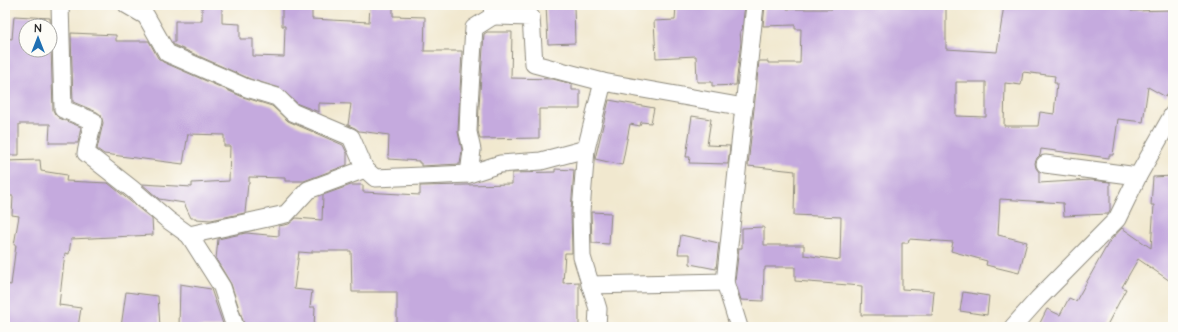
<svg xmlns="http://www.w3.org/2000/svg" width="1178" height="332" font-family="'Architects Daughter',sans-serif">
<rect width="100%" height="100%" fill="#fdfcf7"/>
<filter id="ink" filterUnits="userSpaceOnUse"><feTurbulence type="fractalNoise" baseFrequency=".025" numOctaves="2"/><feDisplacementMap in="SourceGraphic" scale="8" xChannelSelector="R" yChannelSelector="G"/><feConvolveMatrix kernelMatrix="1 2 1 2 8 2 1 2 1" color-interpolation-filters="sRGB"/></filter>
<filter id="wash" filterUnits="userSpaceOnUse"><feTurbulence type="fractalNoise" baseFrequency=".012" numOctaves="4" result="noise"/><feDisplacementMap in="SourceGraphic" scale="16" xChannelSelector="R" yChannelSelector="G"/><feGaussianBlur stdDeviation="0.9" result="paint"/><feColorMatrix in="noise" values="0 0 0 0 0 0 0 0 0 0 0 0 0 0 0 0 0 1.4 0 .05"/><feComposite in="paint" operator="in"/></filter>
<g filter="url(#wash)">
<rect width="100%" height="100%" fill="#f1e8cf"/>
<g id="blocks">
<g fill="#c5aade" fill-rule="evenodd">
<path d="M202 5H222V23L240 24V39H253V56L284 57 285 26H282V5H312V19L369 22 370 5H393V16L425 17 424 51H462L458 132 462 150 460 164 421 166V163H419V161L388 159 389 135 359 131 355 128 348 125 351 104 319 103V112L298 104 280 88 250 79 174 45 172 42H175V21H202Z"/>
<path d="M546 5H574L575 43 548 44Z"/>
<path d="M676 5H745L742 30 740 31 741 42 736 85 712 86V82H697L696 56 656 58 654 21 675 20Z"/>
<path d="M765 5H787V9H832V5H946V49L997 52 1004 5H1131V11L1173 10V84L1166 97 1148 87 1143 122 1118 119 1113 155H1109V158L1041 149 1040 155 1037 158 1035 163 1036 168 1039 172V183L1091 180 1110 182V210L1108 214 1064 216 1063 203 1000 199 998 235 1027 242 1019 273 986 265 987 261 951 251 953 242 909 239 908 243H902V289L934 291 932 315H861L862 286 795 281V267H765V270H764L763 301 741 300 735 281 739 248H742V228L764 227V245H804V255L840 260 841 217 794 215 795 171 748 166 759 61H768V63H800L801 29H795V25L763 26ZM1023 72 1055 76 1054 83H1057L1054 114 1040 112 1038 126H1004L1005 83 1021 85ZM956 82H986V117L956 116Z"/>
<path d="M14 16 50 18 53 110 55 114 59 118 81 127 78 143H49L50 124H19V155H5V38L12 39ZM26 26H50V50H26Z"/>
<path d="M487 32H512L511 78 553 79 572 84V90H580V109H539V138L480 139 478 131 479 106 484 34Z"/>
<path d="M71 33 116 35V41H149L158 58 163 62 243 97 272 106 288 121 343 145 347 153V165L304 181H285V178L249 177V184H248L245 213 211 220 196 219V218H191L184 203 159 199 142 184 192 187V183L229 181 230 146H224V135L188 134 183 164 104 154 97 149 103 123 101 115 97 112 73 102Z"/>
<path d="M609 100 654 108 651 123 641 122 640 126 630 124 622 165 595 159Z"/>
<path d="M692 116 711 119 707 145 730 146 728 164 689 163 690 157H686Z"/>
<path d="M40 160 41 171 67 175 66 181 108 183 152 219 153 235 71 239 69 254 65 253 59 305 81 308 78 327H5V284L11 285 16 245H14L19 216 12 215 13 196H5V161Z"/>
<path d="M555 169 574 170 571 211 572 253H565L563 283 579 282V327H397V292H352L351 251H312V253L299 252 294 289 312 291 310 307H315L314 327H245L231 284 216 259 218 239 246 233 279 236V226L289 224 296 218 322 220 323 195 351 185H363V192L420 195V186L512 184V173L555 172Z"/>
<path d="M1173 176V283L1138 259 1122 287 1126 289 1106 327H1038L1047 309 1060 315 1069 298 1076 301 1109 242 1122 228 1151 248 1154 205H1151L1153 177Z"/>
<path d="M591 212 611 213 609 244 592 243Z"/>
<path d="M681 235 719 243 716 269 690 264V254H678Z"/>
<path d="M180 284 211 289 224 327H179Z"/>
<path d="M126 292 158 296 160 327H121Z"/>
<path d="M963 292 989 296 987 315 960 311Z"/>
</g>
</g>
</g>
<g filter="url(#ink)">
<use href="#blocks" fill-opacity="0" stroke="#8e8a7d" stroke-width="1"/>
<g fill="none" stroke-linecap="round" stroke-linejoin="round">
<g stroke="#8e8a7d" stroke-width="19">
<g id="minor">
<path d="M60 5 63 109 93 121 86 153 132 189 168 220 189 235"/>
<path d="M127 5 146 16 167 53 247 88 277 97 292 112 351 137 365 169 375 178 469 174 500 164 541 161 586 149"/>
<path d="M492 5 493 16 531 17 534 64 603 82 586 149 581 211 582 257 598 309 597 327"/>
<path d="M744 107 755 5"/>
<path d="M1045 164 1138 176"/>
<path d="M469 174 472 150 468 132 469 105 474 28 493 16"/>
<path d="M725 282 739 327"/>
<path d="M590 285 725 282 744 107 603 82"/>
<path d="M235 327 222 287 189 235 286 214 308 190 365 169"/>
<path d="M1013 327 1038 299 1117 219 1138 176 1173 114"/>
</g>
</g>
<use href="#minor" stroke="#fff" stroke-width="17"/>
</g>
</g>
<rect width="1178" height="332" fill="none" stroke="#fdfcf7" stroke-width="20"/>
<g transform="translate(38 38)"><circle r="19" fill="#fdfcf7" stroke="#a9a8a5"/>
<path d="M0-3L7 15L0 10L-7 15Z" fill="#1f6fb2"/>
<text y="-6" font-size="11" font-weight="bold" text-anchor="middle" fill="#2b2b2b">N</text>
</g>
</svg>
